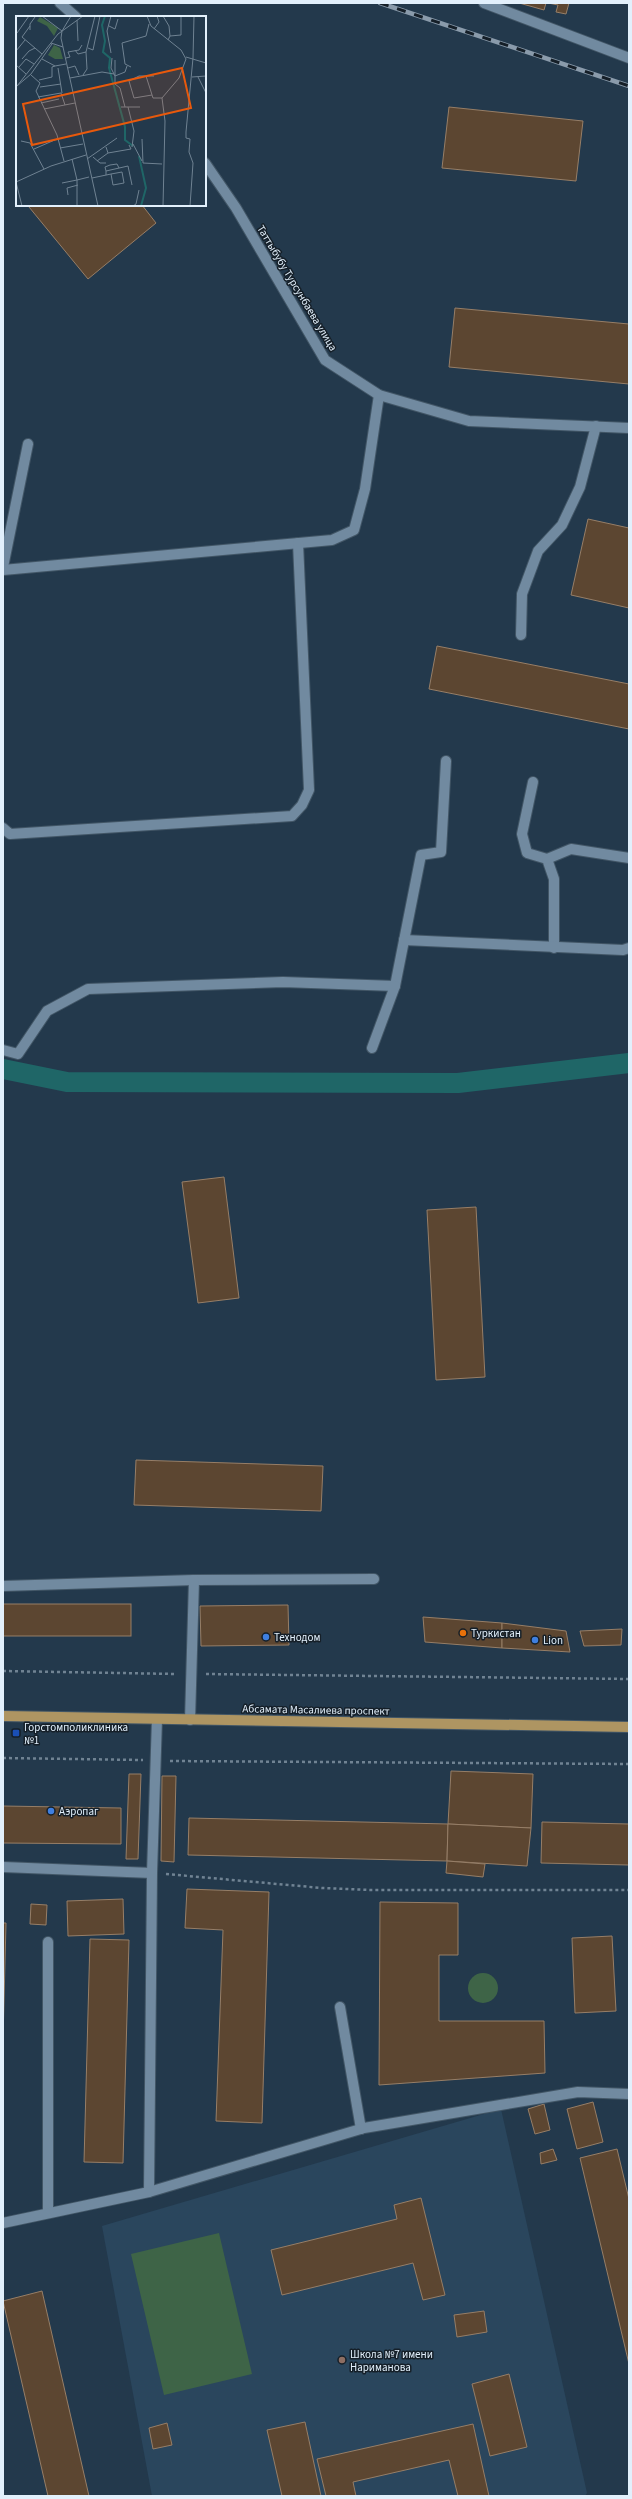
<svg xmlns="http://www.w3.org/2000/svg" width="632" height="2499" font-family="'Source Sans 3',sans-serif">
<rect width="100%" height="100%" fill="#23394c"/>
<path fill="#2a465d" d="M501 2109 587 2493 585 2496H152L102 2226Z"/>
<g fill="#3e6447">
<circle cx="483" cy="1988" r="15"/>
<path d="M219 2233 252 2374 164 2395 131 2254Z"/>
</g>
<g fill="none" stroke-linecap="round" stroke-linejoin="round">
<path stroke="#1f6667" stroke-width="20" d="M3 1069 67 1082 458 1083 629 1063"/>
</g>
<g fill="#5c4631" stroke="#967e67">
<path d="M519 3H546L544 10Z"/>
<path d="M548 3H569L566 14 556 12 558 5Z"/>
<path d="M449 107 583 121 576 181 442 168Z"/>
<path d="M31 205H142L156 223 88 279 29 207Z"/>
<path d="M455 308 629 324V384L449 367Z"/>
<path d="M588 519 629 528V608L571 595Z"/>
<path d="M437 646 629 684V729L429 689Z"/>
<path d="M224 1177 239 1298 198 1303 182 1182Z"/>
<path d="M476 1207 485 1377 436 1380 427 1210Z"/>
<path d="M136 1460 323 1466 321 1511 134 1505Z"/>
<rect x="3" y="1604" width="128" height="32"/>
<path d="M288 1605 289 1645 201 1646 200 1606Z"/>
<path d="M423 1617 502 1623V1648L425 1642Z"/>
<path d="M502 1623 566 1631 570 1652 502 1648Z"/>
<path d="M622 1629 621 1645 584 1646 580 1631Z"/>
<path d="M451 1771 533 1774 531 1828 448 1824Z"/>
<path d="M129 1774H141L138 1859H126Z"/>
<path d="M162 1776H176L174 1862 161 1861Z"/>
<path d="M3 1806 121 1808V1844L3 1843Z"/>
<path d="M189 1818 448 1824 447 1861 188 1855Z"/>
<path d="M542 1822 629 1824V1865L541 1863Z"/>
<path d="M448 1824 531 1828 527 1866 447 1861Z"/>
<path d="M447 1861 485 1864 483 1877 446 1873Z"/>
<path d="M187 1889 269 1892 262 2123 216 2121 223 1930 185 1928Z"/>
<path d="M123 1899 124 1934 68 1936 67 1901Z"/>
<path d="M380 1902 458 1903V1955H439V2021H544L545 2073 379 2085Z"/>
<path d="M31 1904 47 1905 46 1925 30 1924Z"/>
<path d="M3 1923H6L3 2040Z"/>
<path d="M612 1936 616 2011 575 2013 572 1938Z"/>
<path d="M90 1939 129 1940 123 2163 84 2162Z"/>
<path d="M593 2102 603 2142 577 2149 567 2109Z"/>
<path d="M544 2104 550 2130 535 2134 528 2109Z"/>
<path d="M553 2149 557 2160 541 2164 540 2153Z"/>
<path d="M617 2149 629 2199V2364L580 2158Z"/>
<path d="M421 2198 445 2295 423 2300 413 2263 282 2295 271 2250 397 2219 394 2205Z"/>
<path d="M42 2291 89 2496H48L3 2301Z"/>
<path d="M484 2311 487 2332 457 2337 454 2315Z"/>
<path d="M509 2374 527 2447 490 2456 472 2384Z"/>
<path d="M305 2422 321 2496H282L267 2430Z"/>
<path d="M167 2423 172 2445 153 2449 149 2428Z"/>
<path d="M473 2424 489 2496H458L449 2460 353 2482 356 2496H326L317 2459Z"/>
</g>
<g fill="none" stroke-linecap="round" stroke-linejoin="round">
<g stroke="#425666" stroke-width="12">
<g id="service">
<path d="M521 635 522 594 538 551 562 525 580 487 596 426"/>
<path d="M3 1586 194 1580 374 1579"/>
<path d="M190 1720 194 1580"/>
</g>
</g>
<g stroke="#425666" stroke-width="12">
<g id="minor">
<path d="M484 3 629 58"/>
<path d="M3 567 28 444"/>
<path d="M3 570 332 540 354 530 365 489 379 395"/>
<path d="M533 782 522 834 527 853 547 859 554 879V948"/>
<path d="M3 828 10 834 292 816 302 805 309 790 298 543"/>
<path d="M547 859 571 849 629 858"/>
<path d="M404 940 623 950 629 948"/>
<path d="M372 1048 395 986 421 855 441 852 446 761"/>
<path d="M3 1050 18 1054 47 1011 88 989 283 982 395 986"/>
<path d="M3 1867 152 1873"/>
<path d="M48 1942V2213"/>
<path d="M340 2007 361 2129"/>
<path d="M149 2192 152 1873 157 1719"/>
<path d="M3 2223 149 2192 364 2128 578 2092 629 2094"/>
</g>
</g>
<g stroke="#425666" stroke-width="12">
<g id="tertiary">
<path d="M60 3 76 17"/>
<path d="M205 163 236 208 325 360 379 395 469 421 629 428"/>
</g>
</g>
<g stroke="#425666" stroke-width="12">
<path id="primary" d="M3 1716 629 1727"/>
</g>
<g stroke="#708393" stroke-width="2.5" stroke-dasharray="3 3" stroke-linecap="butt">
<path d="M3 1671 177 1674"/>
<path d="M206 1674 629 1679"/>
<path d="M3 1758 143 1760"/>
<path d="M170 1761 629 1764"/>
<path d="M166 1874 322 1888 371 1890H629"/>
</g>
<use href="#service" stroke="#718aa0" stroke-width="10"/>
<use href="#minor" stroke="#718aa0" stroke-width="10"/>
<use href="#tertiary" stroke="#718aa0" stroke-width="10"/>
<use href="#primary" stroke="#ae9562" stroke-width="10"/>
<g stroke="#8a9bab" stroke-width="4.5">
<path id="rail" d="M380 3 629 86"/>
</g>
<use href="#rail" stroke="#151f28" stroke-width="3" stroke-dasharray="9" stroke-linecap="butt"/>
</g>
<circle fill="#e8710a" stroke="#151f28" stroke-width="1.5" cx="463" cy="1633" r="4"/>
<g fill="#3f7fe0" stroke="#151f28" stroke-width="1.5">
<circle cx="266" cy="1637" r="4"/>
<circle cx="535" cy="1640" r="4"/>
<circle cx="51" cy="1811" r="4"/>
</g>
<rect fill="#1a4fb4" stroke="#151f28" stroke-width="1.5" x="12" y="1729" width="8" height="8" rx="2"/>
<circle fill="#8d6e63" stroke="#151f28" stroke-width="1.5" cx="342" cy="2360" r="4"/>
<g text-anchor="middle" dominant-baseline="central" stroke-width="3" stroke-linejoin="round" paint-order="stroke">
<g font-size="11" fill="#e2f0fc" stroke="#151f28">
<text transform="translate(297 288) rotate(59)">Таттыбубу Турсунбаева улица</text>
<text transform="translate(316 1710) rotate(1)">Абсамата Масалиева проспект</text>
</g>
<g font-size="11" fill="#e2f0fc" stroke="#151f28" text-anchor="start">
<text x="471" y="1633">Туркистан</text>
<text x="274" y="1637">Технодом</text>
<text x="543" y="1640">Lion</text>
<text x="24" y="1727">Горстомполиклиника<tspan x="24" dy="13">№1</tspan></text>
<text x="59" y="1811">Аэропаг</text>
<text x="350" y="2354">Школа №7 имени<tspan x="350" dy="13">Нариманова</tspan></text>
</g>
</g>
<g transform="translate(16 16)">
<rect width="190" height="190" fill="#23394c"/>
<path d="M24 1 42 12 38 20 31 10 21 5ZM38 29 44 32 47 43H39L32 39Z" fill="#3e6447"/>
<path fill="none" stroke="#1f6667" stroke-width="2" d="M89 0 86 9 89 25 87 36 94 42 93 52 109 111V124L117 130M123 140 130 172 125 190"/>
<path fill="none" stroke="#6f8292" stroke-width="1" d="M26 0 46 15M55 0 46 15 45 22 82 190M131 0 135 10 165 34 170 43 163 62 146 82 149 105 147 190M147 0 153 10 154 20M61 4 62 25M14 10 6 21 26 38M93 10 99 13 102 3M138 13 143 6 141 0M14 14V8L19 1M1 17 13 0M152 24 154 20 165 19V0M35 27 47 31M72 32 77 34 84 0M59 34 62 38 70 36 79 0M0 35 9 24M95 37 91 15 95 0M170 41 190 47M50 42 54 41 52 36 63 34 66 29M96 42 95 52 99 60 109 56 111 50M6 43 13 35 19 32M26 43 39 50 50 48M99 44V68L104 72 109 91M0 49 10 58M3 51 10 43 18 48M115 51 109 48 106 27 130 20 133 8M42 52 46 77M52 52 59 50 63 59M15 59 24 67 20 75 41 119 48 145M67 59 71 53 70 36M130 60 137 82H146M176 61 190 60M182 61 190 77M54 62 86 56 98 58M23 64 36 61V51L39 50M1 70 42 18 67 0M1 70 15 58 36 28M24 71 45 68M136 79 118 82 113 65 123 60H138M22 81 45 77 49 89M25 87 43 83M105 91H124M112 91 118 115 116 131M28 93 59 87M126 123 127 147 146 148M5 125 14 127 28 153M117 128 126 145M90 131 92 137 115 133 113 129M44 132 67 128M18 133 41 123M77 141 84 147H90M71 143 101 122M81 145 92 137M90 155 89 151 94 149 101 148 103 152M90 159V155L112 150 116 169M76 162 95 158 106 156 108 167 97 169 95 158M0 166 6 190M0 166 35 150 70 139M46 167 61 164 56 143M52 179 51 172 62 169M61 190V164L73 161M117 190 120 188 123 174M174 190 177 147 173 136 174 123 170 122V116L177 42 178 0"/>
<path fill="#e8590c" fill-opacity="0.15" stroke="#e8590c" stroke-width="2" d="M166 52 175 92 16 129 7 88Z"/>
<rect width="190" height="190" fill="none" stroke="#e2f0fc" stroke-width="2"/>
</g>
<rect width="632" height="2499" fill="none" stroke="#e2f0fc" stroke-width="8"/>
</svg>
